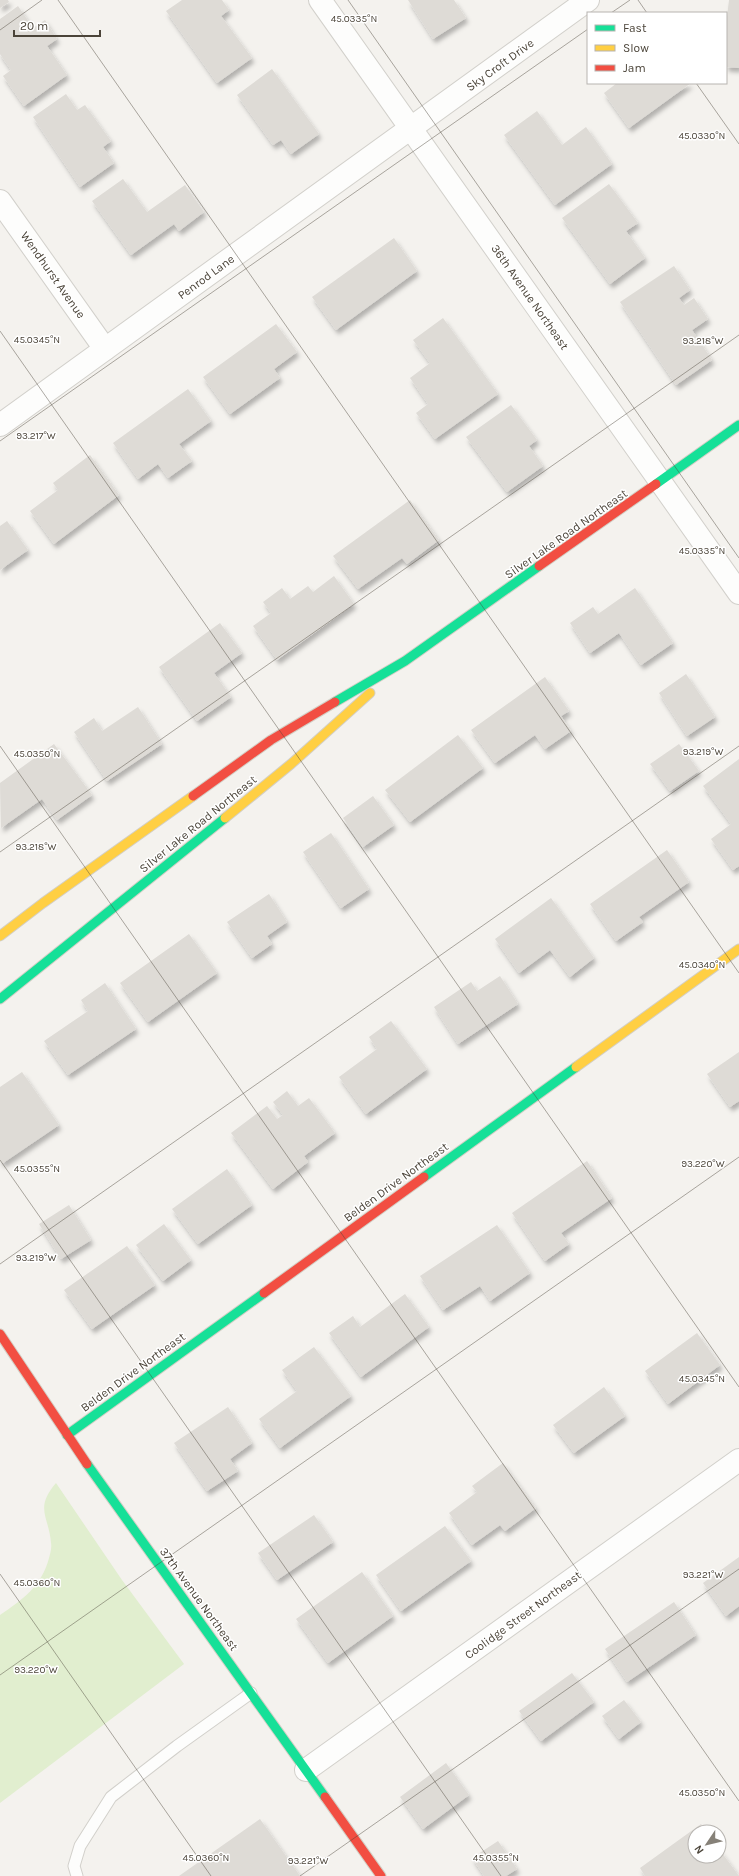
<svg xmlns="http://www.w3.org/2000/svg" width="739" height="1876" font-family="Karla,sans-serif">
<defs>
<filter id="shadow"><feDropShadow dx="2.5" dy="4.5" stdDeviation="2" flood-color="#0004"/></filter>
</defs>
<rect width="100%" height="100%" fill="#f4f2ee"/>
<path fill="#e1eecf" d="M56 1483 122 1580 184 1664 0 1803V1615C22 1600 42 1586 49 1558 50 1554 52 1548 51 1543 49 1516 34 1509 56 1483Z"/>
<g fill="#dedbd6" filter="url(#shadow)">
<path d="M0 0H8L9 2 0 8Z"/>
<path d="M182 0H222L229 10 221 16 252 58 217 83 166 11Z"/>
<path d="M408 0H454L466 18 433 39Z"/>
<path d="M729 0H739V68L726 67V17H727Z"/>
<path d="M18 6 33 28 45 20 57 39 47 46 67 75 24 106 3 76 11 70 0 54V19Z"/>
<path d="M272 69 319 134 291 154 281 140 273 145 237 95Z"/>
<path d="M617 83H691L629 128 604 93Z"/>
<path d="M66 94 77 110 85 105 111 141 103 147 114 163 80 187 33 117Z"/>
<path d="M537 111 562 145 586 127 612 164 555 205 504 135Z"/>
<path d="M123 179 147 212 185 185 204 212 179 231 174 224 131 255 92 201Z"/>
<path d="M609 184 638 223 626 231 645 258 610 284 562 218Z"/>
<path d="M394 238 417 271 336 330 312 297Z"/>
<path d="M674 266 690 290 679 298 684 305 694 298 708 319 692 330 712 360 676 385 620 302Z"/>
<path d="M443 318 498 394 435 439 416 413 428 404 410 378 430 363 413 340Z"/>
<path d="M276 324 297 352 274 369 280 378 230 414 203 377Z"/>
<path d="M188 389 211 421 179 444 192 461 168 478 158 464 138 479 113 443Z"/>
<path d="M511 405 537 440 529 446 543 466 507 492 466 437Z"/>
<path d="M90 455 119 495 54 544 30 511 58 490 53 483Z"/>
<path d="M410 500 439 540 407 564 402 558 358 589 333 556Z"/>
<path d="M7 521 28 550 0 570V526Z"/>
<path d="M334 576 354 604 277 660 253 626 271 613 263 602 282 588 290 599 308 586 313 592Z"/>
<path d="M635 588 673 643 641 665 619 633 590 653 570 623 593 607 598 614Z"/>
<path d="M220 623 242 653 214 673 231 697 197 721 159 667Z"/>
<path d="M686 674 715 717 687 736 659 693Z"/>
<path d="M545 677 569 711 561 716 571 731 545 749 535 735 495 763 471 730Z"/>
<path d="M138 707 162 744 107 781 74 732 94 718 102 731Z"/>
<path d="M458 735 483 768 410 822 385 790Z"/>
<path d="M54 744 92 795 57 820 42 799 1 828 0 783Z"/>
<path d="M679 744 699 771 670 791 650 764Z"/>
<path d="M739 759V866L733 870 711 839 731 824 703 786Z"/>
<path d="M373 796 394 825 363 847 343 818Z"/>
<path d="M331 833 369 889 341 908 303 852Z"/>
<path d="M667 850 689 882 639 917 643 922 616 941 590 904Z"/>
<path d="M269 894 287 922 267 936 272 944 252 958 227 922Z"/>
<path d="M551 898 594 958 570 977 550 950 519 973 495 939Z"/>
<path d="M189 934 217 973 148 1022 120 983Z"/>
<path d="M500 976 518 1004 458 1044 434 1007 471 982 477 991Z"/>
<path d="M105 983 136 1029 68 1075 44 1041 88 1011 81 1000Z"/>
<path d="M391 1021 427 1069 366 1114 339 1077 377 1049 369 1037Z"/>
<path d="M739 1052V1101L730 1107 707 1074Z"/>
<path d="M22 1072 59 1125 3 1163 0 1160V1087Z"/>
<path d="M287 1091 298 1106 309 1098 335 1133 304 1156 308 1162 273 1189 231 1133 267 1106 277 1119 283 1115 273 1102Z"/>
<path d="M587 1161 612 1198 561 1233 569 1244 545 1261 512 1213Z"/>
<path d="M227 1169 252 1205 198 1244 172 1209Z"/>
<path d="M69 1205 91 1240 61 1259 39 1224Z"/>
<path d="M164 1224 191 1260 163 1281 136 1245Z"/>
<path d="M497 1225 530 1273 490 1301 480 1286 443 1310 420 1276Z"/>
<path d="M127 1246 155 1285 92 1329 64 1290Z"/>
<path d="M405 1294 429 1327 361 1377 329 1333 353 1316 360 1327Z"/>
<path d="M697 1333 720 1365 668 1404 645 1371Z"/>
<path d="M314 1347 351 1396 280 1448 259 1419 297 1391 282 1370Z"/>
<path d="M604 1387 625 1416 574 1453 553 1425Z"/>
<path d="M228 1407 252 1443 230 1459 238 1471 207 1491 174 1443Z"/>
<path d="M503 1463 536 1508 505 1531 500 1525 472 1545 449 1513 477 1492 472 1486Z"/>
<path d="M314 1515 333 1542 277 1580 258 1553Z"/>
<path d="M445 1526 471 1561 401 1611 376 1575Z"/>
<path d="M739 1557V1606L726 1616 703 1583Z"/>
<path d="M362 1572 393 1616 328 1663 296 1619Z"/>
<path d="M674 1602 696 1635 627 1682 605 1649Z"/>
<path d="M572 1673 594 1702 541 1741 519 1711Z"/>
<path d="M624 1700 641 1722 619 1739 602 1716Z"/>
<path d="M446 1763 469 1795 423 1829 400 1797Z"/>
<path d="M260 1819 300 1876H179Z"/>
<path d="M701 1824 707 1832H695V1856H719V1849L739 1876H645L640 1868Z"/>
<path d="M498 1841 517 1869 506 1876H484L472 1858Z"/>
</g>
<g fill="none" stroke-linecap="round" stroke-linejoin="round">
<g stroke="#d2d0cb" stroke-width="13">
<path id="lane" d="M77 1876 74 1866 80 1846 111 1797 177 1746 251 1693"/>
</g>
<g stroke="#d2d0cb" stroke-width="24">
<g id="street">
<path d="M320 0 739 593"/>
<path d="M0 201 105 349"/>
<path d="M0 425 588 0"/>
<path d="M306 1770 739 1460"/>
</g>
</g>
<g stroke="#d3cfc5" stroke-width="11">
<g id="fast">
<path d="M656 484 739 425"/>
<path d="M335 702 405 661 539 566"/>
<path d="M0 999 225 818"/>
<path d="M424 1177 576 1067"/>
<path d="M67 1435 264 1293"/>
<path d="M87 1464 325 1797"/>
</g>
</g>
<g stroke="#d3cfc5" stroke-width="11">
<g id="slow">
<path d="M225 818 291 764 370 693"/>
<path d="M0 936 43 903 193 796"/>
<path d="M576 1067 739 949"/>
</g>
</g>
<g stroke="#d3cfc5" stroke-width="11">
<g id="jam">
<path d="M539 566 656 484"/>
<path d="M193 796 271 740 335 702"/>
<path d="M264 1293 424 1177"/>
<path d="M0 1334 87 1464"/>
<path d="M325 1797 381 1876"/>
</g>
</g>
<use href="#lane" stroke="#fdfdfc" stroke-width="11"/>
<use href="#street" stroke="#fdfdfc" stroke-width="22"/>
<use href="#fast" stroke="#16e098" stroke-width="9"/>
<use href="#slow" stroke="#ffcf43" stroke-width="9"/>
<use href="#jam" stroke="#f24e42" stroke-width="9"/>
</g>
<path fill="none" stroke="#4b4439" stroke-width="1" stroke-opacity="0.45" d="M58 0 739 973M348 0 739 558M638 0 647 13M611 13 630 0M0 30 42 0M696 83 739 144M0 331 739 1387M0 441 588 29M0 746 739 1801M0 852 739 335M0 1160 501 1876M0 1264 739 746M0 1574 211 1876M0 1675 739 1157M300 1876 739 1569"/>
<g text-anchor="middle" dominant-baseline="central" stroke-width="3" stroke-linejoin="round" paint-order="stroke">
<g font-size="12" fill="#4b4439" stroke="#fff">
<text transform="translate(500 65) rotate(-36)">Sky Croft Drive</text>
<text transform="translate(53 275) rotate(55)">Wendhurst Avenue</text>
<text transform="translate(206 277) rotate(-36)">Penrod Lane</text>
<text transform="translate(530 297) rotate(55)">36th Avenue Northeast</text>
<text transform="translate(566 534) rotate(-35)">Silver Lake Road Northeast</text>
<text transform="translate(198 824) rotate(-39)">Silver Lake Road Northeast</text>
<text transform="translate(396 1182) rotate(-36)">Belden Drive Northeast</text>
<text transform="translate(133 1372) rotate(-36)">Belden Drive Northeast</text>
<text transform="translate(199 1599) rotate(54)">37th Avenue Northeast</text>
<text transform="translate(523 1615) rotate(-36)">Coolidge Street Northeast</text>
</g>
</g>
<g font-size="10" text-anchor="middle" fill="#4b4439" stroke="#fff" stroke-width="3" stroke-linejoin="round" paint-order="stroke">
<text x="354" y="22">45.0335°N</text>
<text x="702" y="139">45.0330°N</text>
<text x="37" y="343">45.0345°N</text>
<text x="703" y="344">93.218°W</text>
<text x="36" y="439">93.217°W</text>
<text x="702" y="554">45.0335°N</text>
<text x="703" y="755">93.219°W</text>
<text x="37" y="757">45.0350°N</text>
<text x="36" y="850">93.218°W</text>
<text x="702" y="968">45.0340°N</text>
<text x="703" y="1167">93.220°W</text>
<text x="37" y="1172">45.0355°N</text>
<text x="36" y="1261">93.219°W</text>
<text x="702" y="1382">45.0345°N</text>
<text x="703" y="1578">93.221°W</text>
<text x="37" y="1586">45.0360°N</text>
<text x="36" y="1673">93.220°W</text>
<text x="702" y="1796">45.0350°N</text>
<text x="206" y="1861">45.0360°N</text>
<text x="496" y="1861">45.0355°N</text>
<text x="308" y="1864">93.221°W</text>
</g>
<rect x="587" y="12" width="140" height="72" fill="#ffffff" stroke="#b7b4b0"/>
<rect x="595" y="25" width="20" height="6" fill="#16e098" stroke="#b7b4b0"/>
<text x="623" y="32" font-size="12" fill="#4b4439">Fast</text>
<rect x="595" y="45" width="20" height="6" fill="#ffcf43" stroke="#b7b4b0"/>
<text x="623" y="52" font-size="12" fill="#4b4439">Slow</text>
<rect x="595" y="65" width="20" height="6" fill="#f24e42" stroke="#b7b4b0"/>
<text x="623" y="72" font-size="12" fill="#4b4439">Jam</text>
<g transform="translate(707 1844) rotate(235)"><circle r="19" fill="#ffffff" stroke="#b7b4b0"/>
<path d="M0-3L7 15L0 10L-7 15Z" fill="#868178"/>
<text y="-6" font-size="11" font-weight="bold" text-anchor="middle" fill="#4b4439">N</text>
</g>
<path d="M14 30v6h86v-6" fill="none" stroke="#4b4439" stroke-width="2"/>
<text x="20" y="30" font-size="12" fill="#4b4439" stroke="#ffffff" stroke-width="3" paint-order="stroke">20 m</text>
</svg>
